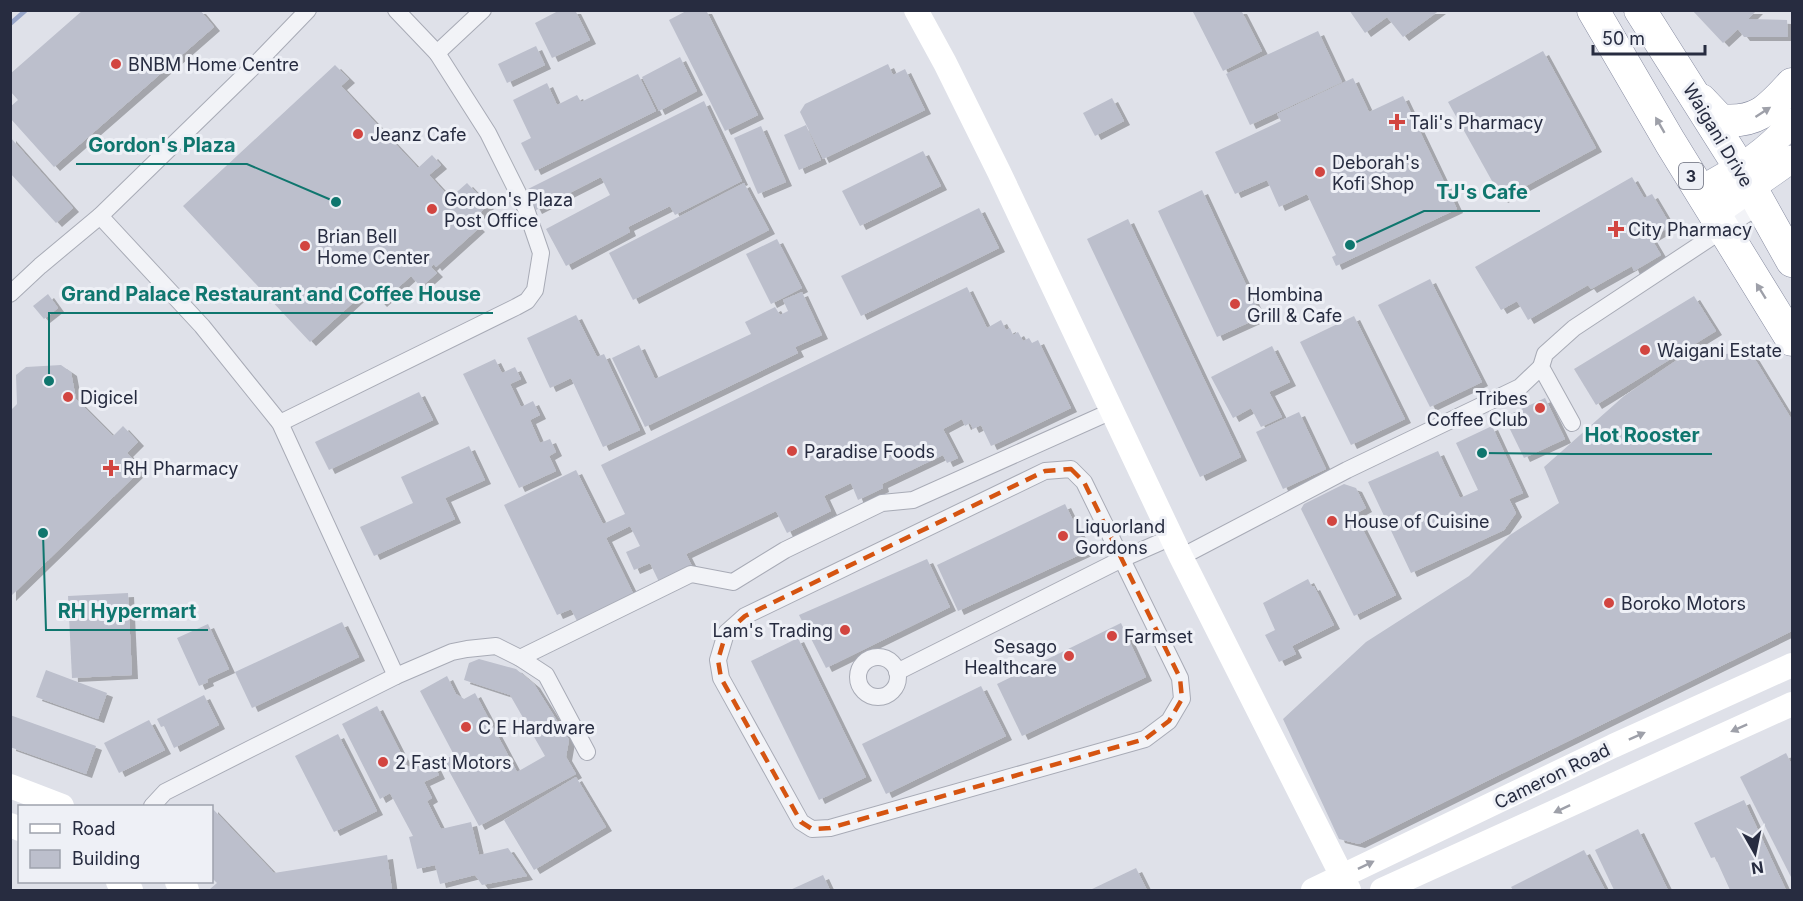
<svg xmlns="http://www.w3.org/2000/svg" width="1803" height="901" font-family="Inter,sans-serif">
<defs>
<filter id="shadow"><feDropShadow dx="6" dy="4" stdDeviation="0" flood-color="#0004"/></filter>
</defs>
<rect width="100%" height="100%" fill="#dfe1e9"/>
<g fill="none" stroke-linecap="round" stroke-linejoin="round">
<path stroke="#99a7ca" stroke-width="4.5" d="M10 24 26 10"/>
</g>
<g fill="#bcbfcc" filter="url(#shadow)">
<path d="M83 10H200L214 27 54 167 10 118V107L18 100 10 91V74Z"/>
<path d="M560 10H575L590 40 552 58 535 23Z"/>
<path d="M688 10H706L758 115 725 131 669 20Z"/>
<path d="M1192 10H1241L1262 51 1223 71Z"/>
<path d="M1349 10H1440L1403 37 1387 17 1365 33Z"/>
<path d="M1692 10H1757L1748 19 1787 20 1788 37H1744L1738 29 1723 43Z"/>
<path d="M1318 31 1342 82 1250 125 1226 74Z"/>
<path d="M536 46 545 65 507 83 498 64Z"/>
<path d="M1543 51 1596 148 1502 199 1448 102Z"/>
<path d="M680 57 697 91 659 111 642 77Z"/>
<path d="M888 64 893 75 905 69 925 110 823 159 800 112 805 104Z"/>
<path d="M335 65 349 79 341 86 418 168 432 155 441 165 429 175 450 198 467 183 488 205 472 221 479 228 436 267 434 264 431 267 437 273 421 287 411 276 381 303 368 289 310 342 183 206Z"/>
<path d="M638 74 656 111 535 171 521 143 531 138 513 100 547 83 557 105 577 95 581 102Z"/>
<path d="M1353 78 1369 112 1403 96 1457 209 1336 266 1332 257 1336 255 1307 194 1279 207 1267 180 1235 194 1215 152 1281 121 1277 114Z"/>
<path d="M1112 98 1124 121 1095 136 1083 113Z"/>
<path d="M704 101 742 181 675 215 670 206 628 227 630 232 566 266 546 229 610 195 601 177 536 210 526 190Z"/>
<path d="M806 125 821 160 799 170 784 135Z"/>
<path d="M761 126 786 182 758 194 734 138Z"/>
<path d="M10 137 73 208 56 223 10 173Z"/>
<path d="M923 151 941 186 860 226 842 191Z"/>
<path d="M1632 177 1644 198 1652 194 1671 226 1651 238 1661 255 1634 271 1632 266 1591 289 1588 285 1528 320 1517 301 1501 310 1475 267Z"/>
<path d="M744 183 769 230 633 300 609 253Z"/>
<path d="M1202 190 1261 317 1217 337 1158 211Z"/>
<path d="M979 208 999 248 861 316 841 276Z"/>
<path d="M1128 219 1241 457 1200 477 1087 239Z"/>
<path d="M777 239 802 288 771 304 746 254Z"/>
<path d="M1430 279 1482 382 1430 407 1378 305Z"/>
<path d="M967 287 987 328 1001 320 1006 330 1010 328 1013 335 1018 332 1023 341 1029 338 1032 343 1038 340 1071 408 991 446 981 425 973 429 970 423 965 426 962 419 943 429 958 458 947 463 943 455 882 484 883 488 858 500 851 483 824 496 831 511 787 533 776 511 686 554 693 568 660 584 650 563 634 570 626 552 640 546 630 526 606 538 633 593 577 621 571 609 557 615 504 505 576 470 603 524 625 514 601 465Z"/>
<path d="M802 292 822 335 795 347 798 353 645 427 612 358 639 345 655 379 751 334 745 322 775 307 780 315 788 311 783 300Z"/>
<path d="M48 294 58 308 44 319 33 306Z"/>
<path d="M1694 296 1716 331 1596 405 1574 369Z"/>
<path d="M576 315 597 357 604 354 640 430 603 447 571 378 550 388 527 338Z"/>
<path d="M1354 316 1405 419 1351 445 1300 342Z"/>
<path d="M1272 346 1290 382 1269 392 1282 417 1261 427 1251 408 1233 418 1211 377Z"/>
<path d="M1750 351 1792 420V631L1359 844 1339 839 1283 719 1366 642 1469 576 1510 535 1559 503 1544 467 1624 396 1677 360Z"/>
<path d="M495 359 502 373 515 367 521 379 510 384 521 407 533 401 540 415 530 420 540 443 550 439 556 452 549 456 556 471 519 488 463 374Z"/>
<path d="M61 365 71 372 76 399 113 436 123 426 138 442 127 453 142 469 10 597V411L17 404 16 375 26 367Z"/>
<path d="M419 392 433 420 329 470 315 442Z"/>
<path d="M1545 398 1565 439 1524 458 1504 417Z"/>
<path d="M1299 412 1326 469 1283 489 1256 432Z"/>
<path d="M1492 426 1523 493 1509 499 1516 513 1504 530 1411 573 1368 482 1438 451 1460 498 1478 490 1456 443Z"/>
<path d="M469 446 485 480 445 498 455 519 374 556 360 527 413 503 401 477Z"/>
<path d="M1344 484 1356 488 1366 508 1355 514 1396 595 1354 616 1301 509 1304 504Z"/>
<path d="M1065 504 1088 551 958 611 937 565Z"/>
<path d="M927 559 950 607 826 668 799 615Z"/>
<path d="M1308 579 1312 587 1314 586 1334 625 1292 646 1296 654 1279 662 1265 635 1275 630 1263 603Z"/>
<path d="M128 593 132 675 72 678 68 596Z"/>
<path d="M342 622 359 657 252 708 235 672Z"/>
<path d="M1121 623 1146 677 1022 736 997 684Z"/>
<path d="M208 624 229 669 207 679 208 682 199 686 177 638Z"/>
<path d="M798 638 866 777 819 800 751 661Z"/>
<path d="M479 659 516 669 534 684 569 740 566 757 576 774 479 826 443 760 454 755 420 691 447 676 456 694 464 699 475 693 517 772 545 756 510 695 464 680 469 663Z"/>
<path d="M46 670 107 693 98 719 36 697Z"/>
<path d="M981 686 1006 736 886 794 862 744Z"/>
<path d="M204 695 219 725 174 748 164 726 161 727 157 719Z"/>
<path d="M377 706 408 767 430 756 439 775 424 782 432 798 427 801 441 829 471 822 479 855 508 848 527 876 482 885 475 875 440 884 435 865 417 869 409 837 413 836 390 793 380 799 342 724Z"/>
<path d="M10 715 96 746 86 774 10 747Z"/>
<path d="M149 720 165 750 119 773 104 743Z"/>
<path d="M338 734 377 811 334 832 295 756Z"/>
<path d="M1786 753 1792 765V879L1740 777Z"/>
<path d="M576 777 606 827 534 870 504 820Z"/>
<path d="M1744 800 1786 890H1730L1715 857 1711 858 1694 823Z"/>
<path d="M212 808 274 873 387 855 392 890H211L210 889 217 883 212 878Z"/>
<path d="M1638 829 1668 890H1614L1595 850Z"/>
<path d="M1584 850 1605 890H1513L1511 887Z"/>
<path d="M1136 868 1147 890H1090Z"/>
<path d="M823 875 830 890H790Z"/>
</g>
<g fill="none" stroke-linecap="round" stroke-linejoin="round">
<g stroke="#a8abb6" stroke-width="18">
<g id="street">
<path d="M437 53 483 10"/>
<path d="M100 216 202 326 280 423 396 676"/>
<path d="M10 294 40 266 100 216 253 67 308 10"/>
<path d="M280 423 516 307 527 301 535 290 541 253 526 209 488 133 437 53 396 10"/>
<path d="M1572 423 1541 367 1545 354 1574 328 1760 205"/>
<path d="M1071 469 1084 482 1180 678 1182 699 1169 721 1145 739 830 828 812 829 801 822 721 678 718 660 726 633 745 616 1045 471Z"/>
<path d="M1181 557 1347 470 1520 387 1541 367"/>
<circle cx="878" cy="677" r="20"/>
<path d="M520 658 691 574 733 582 785 550 882 503 913 500 1112 411"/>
<path d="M897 672 1122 559 1172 537"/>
<path d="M152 806 165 792 256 746 396 676 452 652 467 649 496 646 520 658 546 675 587 752"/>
</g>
</g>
<g stroke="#9ea3b5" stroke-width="28">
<g id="primary">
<path d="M1700 190C1737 169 1765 155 1792 122"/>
<path d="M1714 214 1792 159"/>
</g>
</g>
<g stroke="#868ba0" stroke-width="33">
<g id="highway">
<path d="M1593 10 1670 142 1792 340"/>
<path d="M1640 10 1740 168 1792 261"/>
<path d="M1701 100 1720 120C1757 124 1769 109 1792 84"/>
</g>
</g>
<use href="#street" stroke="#f2f3f7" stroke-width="16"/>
<g stroke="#fff" stroke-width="24">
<path d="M916 10 945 63 999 172 1181 557 1349 890"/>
<path d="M10 786 62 806"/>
<path d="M10 825 20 829"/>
<path d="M118 882 131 890"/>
<path d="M177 882 187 890"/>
<path d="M1313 890 1613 746 1792 665"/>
<path d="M1382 890 1792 704"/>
</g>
<use href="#primary" stroke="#fff" stroke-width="27"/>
<use href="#highway" stroke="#fff" stroke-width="32"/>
</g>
<defs><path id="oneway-solid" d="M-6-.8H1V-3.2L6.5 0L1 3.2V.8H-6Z" transform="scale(1.5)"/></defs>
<g fill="#9ea0a9">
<use href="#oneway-solid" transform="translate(1763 112) rotate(-33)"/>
<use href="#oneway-solid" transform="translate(1660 125) rotate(-120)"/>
<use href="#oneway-solid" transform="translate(1761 291) rotate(-122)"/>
<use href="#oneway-solid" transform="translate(1739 728) rotate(156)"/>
<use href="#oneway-solid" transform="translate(1637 736) rotate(-24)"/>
<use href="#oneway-solid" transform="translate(1562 809) rotate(155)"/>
<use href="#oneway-solid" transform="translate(1366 865) rotate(-26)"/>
</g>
<path fill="none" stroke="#d55411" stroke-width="4.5" stroke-dasharray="12 8" stroke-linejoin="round" d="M1071 469 1084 482 1180 678 1182 699 1169 721 1145 739 830 828 812 829 801 822 721 678 718 660 726 633 745 616 1045 471Z"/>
<g fill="#d24540" stroke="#eef0f6" stroke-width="2">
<circle cx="116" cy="64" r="6"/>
<path d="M1394 113h6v6h6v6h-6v6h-6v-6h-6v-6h6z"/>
<circle cx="358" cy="134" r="6"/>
<circle cx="1320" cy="172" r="6"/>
<circle cx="432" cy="209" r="6"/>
<path d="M1613 220h6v6h6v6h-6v6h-6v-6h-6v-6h6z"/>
<circle cx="305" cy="246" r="6"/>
<circle cx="1235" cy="304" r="6"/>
<circle cx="1645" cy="350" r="6"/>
<circle cx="68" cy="397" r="6"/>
<circle cx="1540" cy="408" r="6"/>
<circle cx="792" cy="451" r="6"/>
<path d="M108 459h6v6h6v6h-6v6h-6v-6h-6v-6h6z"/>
<circle cx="1332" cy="521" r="6"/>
<circle cx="1063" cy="536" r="6"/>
<circle cx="1609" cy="603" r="6"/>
<circle cx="845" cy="630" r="6"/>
<circle cx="1112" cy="636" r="6"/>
<circle cx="1069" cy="656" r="6"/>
<circle cx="466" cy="727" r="6"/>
<circle cx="383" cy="762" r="6"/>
</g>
<g text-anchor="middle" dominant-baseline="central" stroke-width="6" stroke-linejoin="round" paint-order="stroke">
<rect fill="#eef0f6" stroke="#636777" stroke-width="1.5" x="1679" y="163" width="24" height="26" rx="4.5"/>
<g font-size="16" font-weight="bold" fill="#272c40">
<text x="1691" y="176">3</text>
</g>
<g font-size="18" fill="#272c40" stroke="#eef0f6" text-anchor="start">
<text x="128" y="64">BNBM Home Centre</text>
<text x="1409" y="122">Tali's Pharmacy</text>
<text x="370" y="134">Jeanz Cafe</text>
<text x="1332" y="162">Deborah's<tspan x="1332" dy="21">Kofi Shop</tspan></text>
<text x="444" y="199">Gordon's Plaza<tspan x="444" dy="21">Post Office</tspan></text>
<text x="1628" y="229">City Pharmacy</text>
<text x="317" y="236">Brian Bell<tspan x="317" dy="21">Home Center</tspan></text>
<text x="1247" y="294">Hombina<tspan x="1247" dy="21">Grill &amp; Cafe</tspan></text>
<text x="1657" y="350">Waigani Estate</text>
<text x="80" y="397">Digicel</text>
<text x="1528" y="398" text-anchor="end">Tribes<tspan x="1528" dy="21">Coffee Club</tspan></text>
<text x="804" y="451">Paradise Foods</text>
<text x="123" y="468">RH Pharmacy</text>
<text x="1344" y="521">House of Cuisine</text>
<text x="1075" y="526">Liquorland<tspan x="1075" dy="21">Gordons</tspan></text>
<text x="1621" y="603">Boroko Motors</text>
<text x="833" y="630" text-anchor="end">Lam's Trading</text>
<text x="1124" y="636">Farmset</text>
<text x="1057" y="646" text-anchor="end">Sesago<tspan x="1057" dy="21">Healthcare</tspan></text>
<text x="478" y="727">C E Hardware</text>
<text x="395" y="762">2 Fast Motors</text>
</g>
<g font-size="18" fill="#272c40" stroke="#eef0f6">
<text transform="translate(1718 135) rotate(59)">Waigani Drive</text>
<text transform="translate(1552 776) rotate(-26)">Cameron Road</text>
</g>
</g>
<path fill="none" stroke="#0f766e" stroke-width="2" d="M336 202L247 164H76M1350 245L1424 211H1540M49 381L49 313H493M1482 453L1573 454H1712M43 533L46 630H208"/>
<g fill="#0f766e" stroke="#eef0f6" stroke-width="2">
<circle cx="336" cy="202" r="6"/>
<circle cx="1350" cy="245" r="6"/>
<circle cx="49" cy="381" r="6"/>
<circle cx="1482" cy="453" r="6"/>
<circle cx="43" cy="533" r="6"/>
</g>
<g font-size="20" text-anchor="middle" font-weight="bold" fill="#0f766e" stroke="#eef0f6" stroke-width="6" stroke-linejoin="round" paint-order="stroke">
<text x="162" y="152">Gordon's Plaza</text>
<text x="1482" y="199">TJ's Cafe</text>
<text x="271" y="301">Grand Palace Restaurant and Coffee House</text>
<text x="1642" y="442">Hot Rooster</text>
<text x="127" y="618">RH Hypermart</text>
</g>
<rect width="1803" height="901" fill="none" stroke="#272c40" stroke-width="24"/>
<rect x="18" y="805" width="195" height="78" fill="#eef0f6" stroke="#9ea2ad" stroke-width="1.5"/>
<rect x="30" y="824" width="30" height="9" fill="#ffffff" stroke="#9ea2ad" stroke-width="1.5"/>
<text x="72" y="835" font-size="18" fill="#272c40">Road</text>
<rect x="30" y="850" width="30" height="18" fill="#bcbfcc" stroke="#9ea2ad" stroke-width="1.5"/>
<text x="72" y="865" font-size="18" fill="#272c40">Building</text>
<g transform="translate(1755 853) rotate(171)" stroke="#eef0f6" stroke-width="4.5" paint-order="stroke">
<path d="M0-4.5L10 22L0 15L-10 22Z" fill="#272c40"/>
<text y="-9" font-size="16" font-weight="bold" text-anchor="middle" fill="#272c40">N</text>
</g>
<path d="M1593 45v9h112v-9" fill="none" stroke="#272c40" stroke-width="3"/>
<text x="1602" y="45" font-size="18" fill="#272c40" stroke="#eef0f6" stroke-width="4.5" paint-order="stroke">50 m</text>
</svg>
